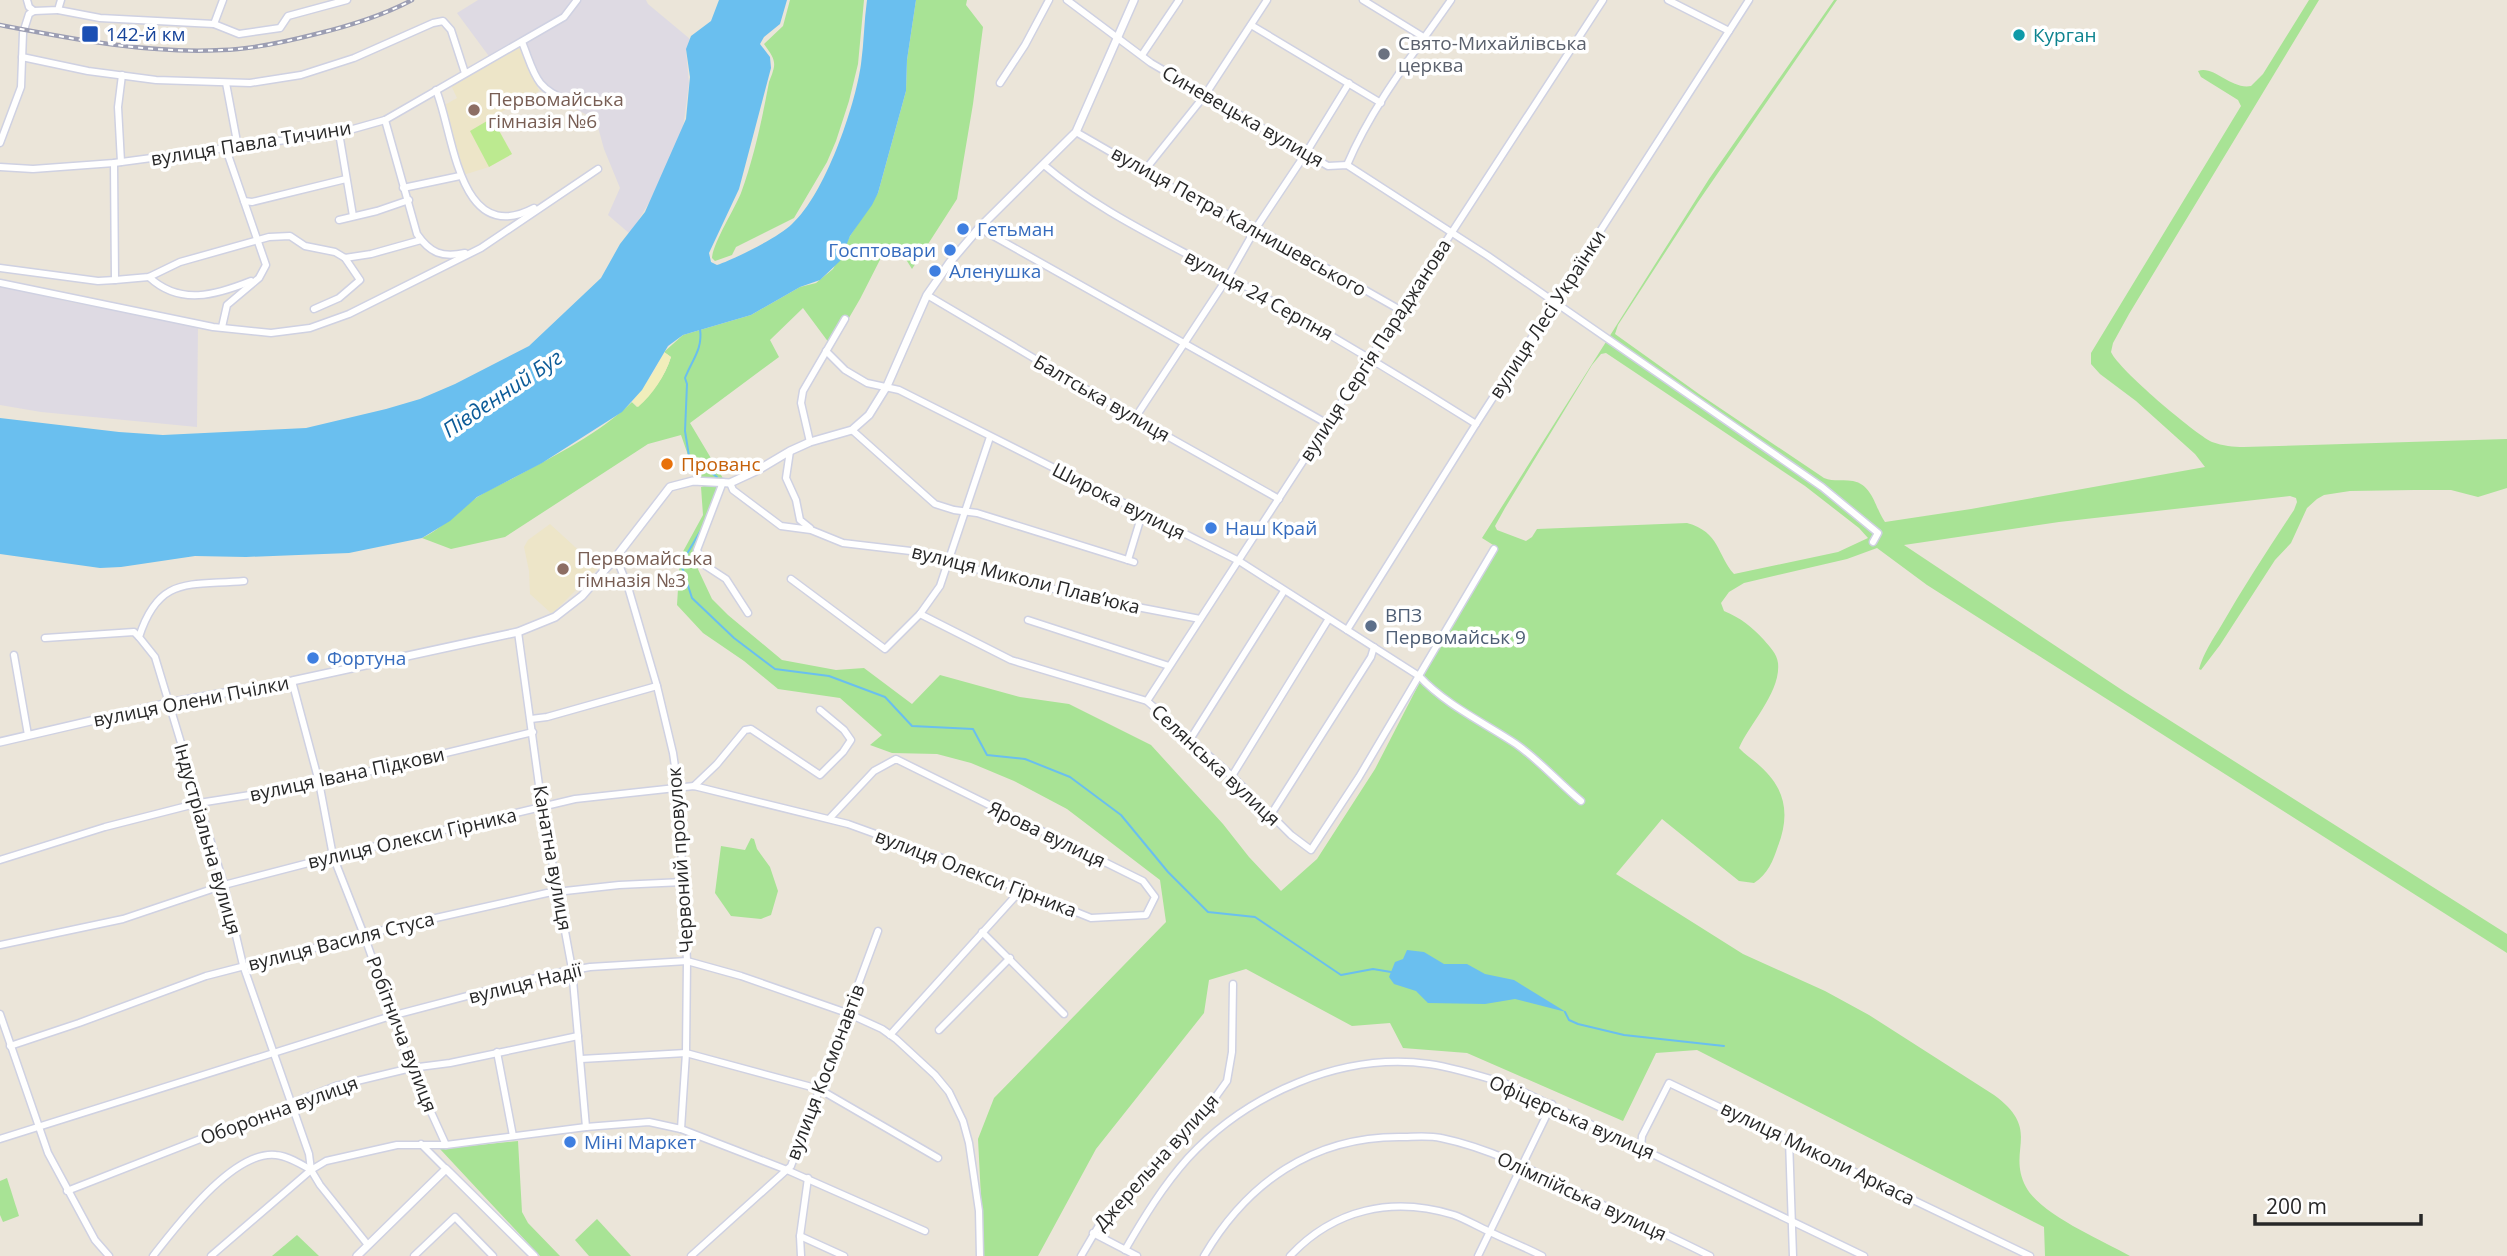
<svg xmlns="http://www.w3.org/2000/svg" width="2507" height="1256" font-family="'Open Sans',sans-serif">
<rect width="100%" height="100%" fill="#ebe5d9"/>
<g fill="#dedae3">
<path d="M478 0H646L648 4 690 39 686 51 689 83 683 128 650 201 630 234 608 215 620 188 604 149 596 120 540 89 521 45 491 59 457 13Z"/>
<path d="M0 286 74 303 198 325 197 427 41 412 0 405Z"/>
</g>
<g fill="#ede5c8">
<path d="M521 47 539 91 496 115 503 127 499 130 512 154 489 167 460 176 443 106 457 98 449 81Z"/>
<path d="M550 524 598 568 552 614 530 594 529 571 524 547 528 540Z"/>
</g>
<g fill="#a8e395" fill-rule="evenodd">
<path d="M790 0H864L858 64 849 101 836 141 827 162 794 218 736 247 732 255 715 261 712 258C713 243 734 210 741 193 754 157 762 120 769 82 777 62 776 61 764 44L783 26Z"/>
<path d="M916 0H967L966 5 983 27 973 104 957 199 912 269 902 253 886 248 860 299 832 347 803 308 770 340 779 357 690 423 724 480 696 478 681 435 648 444 505 537 451 549 422 538C445 527 459 509 479 496 491 488 505 483 517 476 556 455 600 433 632 402L637 407C652 392 665 377 671 357L664 352 683 335 751 315 800 287 816 283 833 269 850 236 878 193 906 91 907 60Z"/>
<path d="M1834 0H1837L1698 202 1618 325 1615 334 1699 394 1824 478C1834 482 1843 479 1853 481 1873 485 1875 508 1885 522L1971 509 2205 467 2195 454 2136 401 2100 374 2091 364V353L2241 106 2238 100 2201 77 2198 71C2214 65 2231 90 2251 86L2263 74 2309 0H2319L2129 314 2113 343 2111 352C2119 370 2194 433 2212 442 2223 446 2233 447 2244 447L2507 439V488L2478 497 2451 490H2414L2350 491 2324 495 2317 499 2307 508 2291 543 2275 560 2220 645 2201 670 2199 669C2203 654 2213 639 2221 626 2244 586 2269 548 2294 510L2297 502 2296 498 2290 496 2059 522 1904 545 2125 692 2507 934V953L1927 585 1877 548 1847 559 1744 583 1729 592 1721 603 1724 611C1741 618 1752 627 1764 640 1770 647 1777 654 1778 663 1781 692 1750 723 1739 748 1745 755 1753 759 1760 766 1786 789 1790 815 1778 846 1773 861 1768 874 1754 883L1739 881 1662 819 1616 874 1743 954 1825 991 1869 1015 1994 1095C2043 1131 2006 1149 2026 1187 2041 1215 2102 1240 2130 1256H2045L2044 1227 1697 1050 1656 1053 1623 1121 1467 1053 1403 1048 1390 1023 1352 1026 1246 969 1209 980 1204 1013 1096 1149 1038 1256H984L978 1139 994 1098 1166 922 1160 880 1067 809 1014 781 971 763 937 754 892 753 870 745 882 735 840 698 778 689 744 661 703 633 677 605 680 557 703 515 701 487 710 484 722 486 698 547 696 565 712 599 728 615 782 660 836 670 864 668 912 704 940 675 1020 697 1069 704 1151 745 1223 824 1249 857 1281 891 1317 859 1375 769 1423 676 1498 548 1482 538 1709 179ZM1606 353 1805 486 1859 528 1868 538 1838 552 1734 574C1717 555 1720 532 1687 523L1537 529 1532 537 1526 541 1497 530 1495 526 1505 508 1592 365 1601 354Z"/>
<path d="M751 838 754 839 757 849 770 867 778 891 771 915 761 919 731 916 715 893 721 846 745 850Z"/>
<path d="M518 1141 522 1212 528 1223 560 1256H540L440 1149Z"/>
<path d="M7 1178 19 1216 3 1222 0 1215V1181Z"/>
<path d="M597 1219 631 1256H589L575 1240Z"/>
<path d="M297 1235 319 1256H272Z"/>
</g>
<path fill="#f1eebb" d="M664 352 671 357C665 376 653 394 638 407L632 402 653 373Z"/>
<path fill="#bcea90" d="M492 118 512 154 489 167 470 131Z"/>
<g fill="#6abfef">
<path d="M719 0H787L780 24 764 37 760 44 770 57 771 68 739 189 709 253 711 262 717 265C735 259 779 237 792 224 825 194 855 107 861 64 864 43 864 21 867 0H916L907 60 906 91 878 193 872 205 850 236 840 261 820 280 800 287 751 315 683 335 668 346 642 390 622 412 542 463 477 497 450 521 422 538 349 553 246 557 195 556 121 567 100 568 0 554V418L119 432 163 435 306 428 386 409 420 399 455 384 529 346 601 278 620 244 645 212 686 119 690 77 686 49 691 36 711 21Z"/>
<path d="M1407 950 1424 952 1444 964H1467L1485 974 1514 980 1566 1012 1515 999 1485 1004 1428 1003 1416 991 1394 984 1389 977 1395 962 1403 959Z"/>
</g>
<g fill="none" stroke-linecap="round" stroke-linejoin="round">
<g stroke="#6abfef" stroke-width="2">
<path d="M700 329C703 349 692 360 685 378L687 384 685 431 689 456 717 477"/>
<path d="M701 530 681 564 692 598 734 638 775 669 829 676 885 697 912 726 973 729 987 755 1025 759 1070 777 1121 815 1168 872 1208 912 1255 917 1341 975 1373 969 1391 972"/>
<path d="M1565 1012 1569 1020 1578 1024 1624 1035 1724 1046"/>
</g>
<g stroke="#cfd1e2" stroke-width="9">
<g id="minor">
<path d="M27 0 29 7 34 11"/>
<path d="M1067 0 1151 63 1328 166 1347 165 1488 256 1822 487 1878 533 1873 542"/>
<path d="M1363 0 1425 38"/>
<path d="M1668 0 1729 31"/>
<path d="M58 10 100 18 214 24 239 34 280 28 288 16 347 0"/>
<path d="M214 24 223 0"/>
<path d="M1251 25 1381 103"/>
<path d="M522 42C535 74 534 88 569 101"/>
<path d="M1142 55 1179 0"/>
<path d="M22 57 88 71 156 80 250 83 301 75 354 58 433 23 443 21 451 30 465 73"/>
<path d="M226 83 238 147"/>
<path d="M1000 83 1025 45 1049 0"/>
<path d="M436 90C454 133 458 248 534 208"/>
<path d="M385 120 417 234C430 253 442 258 465 253"/>
<path d="M1076 132 1180 192 1256 228 1402 311"/>
<path d="M339 133 353 216"/>
<path d="M0 143 21 87 23 33 29 14 34 11 58 10 61 0"/>
<path d="M121 162 118 107 122 75"/>
<path d="M114 163 115 280"/>
<path d="M1044 165C1099 212 1167 242 1229 277 1313 324 1395 373 1476 424"/>
<path d="M1347 165C1372 106 1414 53 1451 0"/>
<path d="M0 167 33 169 114 163 339 133 385 120 564 17 577 0"/>
<path d="M1145 170 1205 95 1267 0"/>
<path d="M403 188 460 176"/>
<path d="M244 201 252 202 346 179"/>
<path d="M339 220 377 211 409 200"/>
<path d="M979 228 1326 423"/>
<path d="M0 268 98 281 115 280 149 277 180 262 269 237 290 236 305 246 335 252 345 258 371 254 421 240"/>
<path d="M149 277C180 306 216 295 251 281"/>
<path d="M0 283 213 327 271 333 310 328 349 314 481 248 598 169"/>
<path d="M927 295 1135 418 1279 499"/>
<path d="M314 309 339 298 360 280 345 258"/>
<path d="M222 327 227 305 259 278 266 265 226 149"/>
<path d="M826 351 845 370 867 383 899 390 1239 561 1419 676C1446 705 1483 722 1516 744 1539 760 1559 783 1581 801"/>
<path d="M1135 418 1228 277 1256 228 1306 153 1349 83"/>
<path d="M852 430 935 504 954 510 977 513 1134 562"/>
<path d="M810 442 801 403 803 391 845 319"/>
<path d="M790 451 786 478 796 500 800 520 810 528"/>
<path d="M723 482 697 550 703 564 726 579 748 613"/>
<path d="M730 483 733 490 781 526 811 530 843 543 919 552 989 573 1090 598 1200 619"/>
<path d="M616 557 628 587 657 686 673 753 678 787 687 961 686 1053 681 1129"/>
<path d="M1128 560 1142 514"/>
<path d="M791 579 885 649 920 614 940 586 990 437"/>
<path d="M244 581C189 586 159 575 139 637L155 657 224 885 243 965 309 1154 311 1170 320 1185 368 1245"/>
<path d="M920 614 1011 660 1147 701 1232 776 1291 835 1311 850 1359 777 1494 549"/>
<path d="M1028 620 1169 666"/>
<path d="M1347 630 1476 424 1749 0"/>
<path d="M518 632 542 807 572 969 586 1127"/>
<path d="M45 638 134 632 139 637"/>
<path d="M14 655 28 735"/>
<path d="M292 681 319 782 333 856 364 935 411 1068 446 1145"/>
<path d="M1147 701 1603 0"/>
<path d="M531 719 547 717 657 686"/>
<path d="M1191 738 1284 591"/>
<path d="M1232 776 1328 620"/>
<path d="M694 786 717 764 745 730 751 729 820 775 843 752 851 740 844 730 820 710"/>
<path d="M1270 816 1371 657 1374 647"/>
<path d="M0 860 105 827 199 803 313 785 533 732"/>
<path d="M982 932 1064 1014"/>
<path d="M0 945 123 919 224 885 351 852 575 799 694 786 848 824 942 858 1091 918 1146 915 1155 897 1143 881 896 759 874 771 829 819"/>
<path d="M0 1014 48 1153 95 1240 109 1256"/>
<path d="M939 1030 1010 958"/>
<path d="M890 1035 1021 890"/>
<path d="M10 1046 79 1023 206 976 391 928 547 893 619 885 683 882"/>
<path d="M497 1052 513 1136"/>
<path d="M581 1059 686 1053 819 1089 938 1158"/>
<path d="M0 1139 391 1016 551 974 590 967 687 961 741 976 847 1013 882 1029 896 1039 935 1075 949 1092 963 1121 969 1143 979 1211 980 1256"/>
<path d="M1789 1140 1793 1256"/>
<path d="M421 1144 446 1169"/>
<path d="M1641 1148 1642 1136 1669 1083 2030 1256"/>
<path d="M67 1191 336 1086 411 1068 450 1063 578 1036"/>
<path d="M1093 1233 1137 1256"/>
<path d="M800 1236 844 1256"/>
<path d="M1125 1250C1144 1217 1163 1186 1188 1158 1247 1094 1342 1052 1429 1064 1456 1068 1481 1076 1507 1084L1864 1256"/>
<path d="M153 1256C177 1226 233 1150 276 1155 288 1156 301 1164 311 1170L326 1161 397 1145H446L586 1127 649 1122 681 1129 787 1170 925 1231"/>
<path d="M211 1256 311 1170"/>
<path d="M414 1256 455 1217 493 1256"/>
<path d="M691 1256 791 1166 878 931"/>
<path d="M801 1256 800 1236 808 1178"/>
<path d="M1081 1256 1101 1222 1202 1116 1227 1081 1232 1052 1233 984"/>
<path d="M1204 1256C1247 1183 1312 1137 1399 1137 1413 1137 1428 1135 1441 1138 1495 1149 1550 1179 1599 1203 1636 1221 1673 1237 1710 1256"/>
<path d="M1290 1256C1334 1209 1392 1196 1454 1215 1465 1219 1477 1226 1488 1231 1506 1240 1525 1247 1542 1256"/>
<path d="M1478 1256 1552 1104"/>
</g>
</g>
<g stroke="#cfd1e2" stroke-width="10">
<g id="tertiary">
<path d="M0 742 168 703 292 681 518 632 555 617 582 596 616 557 670 487 693 481 730 483 758 470 790 451 810 442 852 430 869 415 887 386 927 295 950 262 979 228 1076 132 1134 0"/>
<path d="M357 1256 446 1169 534 1256"/>
</g>
</g>
<use href="#minor" stroke="#fff" stroke-width="6"/>
<use href="#tertiary" stroke="#fff" stroke-width="7"/>
<g stroke="#9c9eb3" stroke-width="4.5">
<path id="rail" d="M0 25C73 39 147 54 222 50 254 49 285 42 316 34 349 26 382 16 412 0"/>
</g>
<use href="#rail" stroke="#fff" stroke-width="2" stroke-dasharray="5" stroke-linecap="butt"/>
</g>
<rect fill="#1a4fb4" stroke="#fff" stroke-width="2.5" x="81" y="25" width="18" height="18" rx="3.5"/>
<circle fill="#0f9aa8" stroke="#fff" stroke-width="2.5" cx="2019" cy="35" r="7"/>
<circle fill="#6b7280" stroke="#fff" stroke-width="2.5" cx="1384" cy="54" r="7"/>
<g fill="#8d6e63" stroke="#fff" stroke-width="2.5">
<circle cx="474" cy="110" r="7"/>
<circle cx="563" cy="569" r="7"/>
</g>
<g fill="#3f7fe0" stroke="#fff" stroke-width="2.5">
<circle cx="963" cy="229" r="7"/>
<circle cx="950" cy="250" r="7"/>
<circle cx="935" cy="271" r="7"/>
<circle cx="1211" cy="528" r="7"/>
<circle cx="313" cy="658" r="7"/>
<circle cx="570" cy="1142" r="7"/>
</g>
<circle fill="#e8710a" stroke="#fff" stroke-width="2.5" cx="667" cy="464" r="7"/>
<circle fill="#5c6f8a" stroke="#fff" stroke-width="2.5" cx="1371" cy="626" r="7"/>
<g text-anchor="middle" dominant-baseline="central" stroke-width="7" stroke-linejoin="round" paint-order="stroke">
<g font-size="19" fill="#164399" stroke="#fff" text-anchor="start">
<text x="106" y="34">142-й км</text>
</g>
<g font-size="19" fill="#0d838f" stroke="#fff" text-anchor="start">
<text x="2033" y="35">Курган</text>
</g>
<g font-size="19" fill="#5b616d" stroke="#fff" text-anchor="start">
<text x="1398" y="43">Свято-Михайлівська<tspan x="1398" dy="22">церква</tspan></text>
</g>
<g font-size="19" fill="#785e54" stroke="#fff" text-anchor="start">
<text x="488" y="99">Первомайська<tspan x="488" dy="22">гімназія №6</tspan></text>
<text x="577" y="558">Первомайська<tspan x="577" dy="22">гімназія №3</tspan></text>
</g>
<g font-size="19" fill="#282828" stroke="#fff">
<text transform="translate(1243 116) rotate(30)">Синевецька вулиця</text>
<text transform="translate(251 143) rotate(-9)">вулиця Павла Тичини</text>
<text transform="translate(1239 221) rotate(29)">вулиця Петра Калнишевського</text>
<text transform="translate(1259 295) rotate(29)">вулиця 24 Серпня</text>
<text transform="translate(1547 314) rotate(-57)">вулиця Лесі Українки</text>
<text transform="translate(1375 350) rotate(-57)">вулиця Сергія Параджанова</text>
<text transform="translate(1102 398) rotate(30)">Балтська вулиця</text>
<text transform="translate(1119 501) rotate(27)">Широка вулиця</text>
<text transform="translate(1026 579) rotate(14)">вулиця Миколи Плавʼюка</text>
<text transform="translate(191 701) rotate(-11)">вулиця Олени Пчілки</text>
<text transform="translate(1216 765) rotate(43)">Селянська вулиця</text>
<text transform="translate(347 774) rotate(-12)">вулиця Івана Підкови</text>
<text transform="translate(1047 834) rotate(26)">Ярова вулиця</text>
<text transform="translate(412 838) rotate(-13)">вулиця Олекси Гірника</text>
<text transform="translate(208 839) rotate(74)">Індустріальна вулиця</text>
<text transform="translate(553 858) rotate(80)">Канатна вулиця</text>
<text transform="translate(680 860) rotate(-94)">Червоний провулок</text>
<text transform="translate(976 873) rotate(21)">вулиця Олекси Гірника</text>
<text transform="translate(341 941) rotate(-14)">вулиця Василя Стуса</text>
<text transform="translate(525 983) rotate(-14)">вулиця Надії</text>
<text transform="translate(402 1034) rotate(69)">Робітнича вулиця</text>
<text transform="translate(825 1072) rotate(-69)">вулиця Космонавтів</text>
<text transform="translate(279 1110) rotate(-20)">Оборонна вулиця</text>
<text transform="translate(1572 1117) rotate(24)">Офіцерська вулиця</text>
<text transform="translate(1818 1153) rotate(26)">вулиця Миколи Аркаса</text>
<text transform="translate(1156 1162) rotate(-48)">Джерельна вулиця</text>
<text transform="translate(1582 1196) rotate(25)">Олімпійська вулиця</text>
</g>
<g font-size="19" fill="#366cbe" stroke="#fff" text-anchor="start">
<text x="977" y="229">Гетьман</text>
<text x="936" y="250" text-anchor="end">Госптовари</text>
<text x="949" y="271">Аленушка</text>
<text x="1225" y="528">Наш Край</text>
<text x="327" y="658">Фортуна</text>
<text x="584" y="1142">Міні Маркет</text>
</g>
<g font-size="19" fill="#c56008" stroke="#fff" text-anchor="start">
<text x="681" y="464">Прованс</text>
</g>
<g font-size="19" fill="#4e5e75" stroke="#fff" text-anchor="start">
<text x="1385" y="615">ВПЗ<tspan x="1385" dy="22">Первомайськ 9</tspan></text>
</g>
<g font-size="21" font-style="italic" fill="#0c5b98" stroke="#fff">
<text transform="translate(502 393) rotate(-34)">Південний Буг</text>
</g>
</g>
<path d="M2255 1214v10h166v-10" fill="none" stroke="#282828" stroke-width="3.5"/>
<text x="2266" y="1214" font-size="21" fill="#282828" stroke="#ffffff" stroke-width="5" paint-order="stroke">200 m</text>
</svg>
